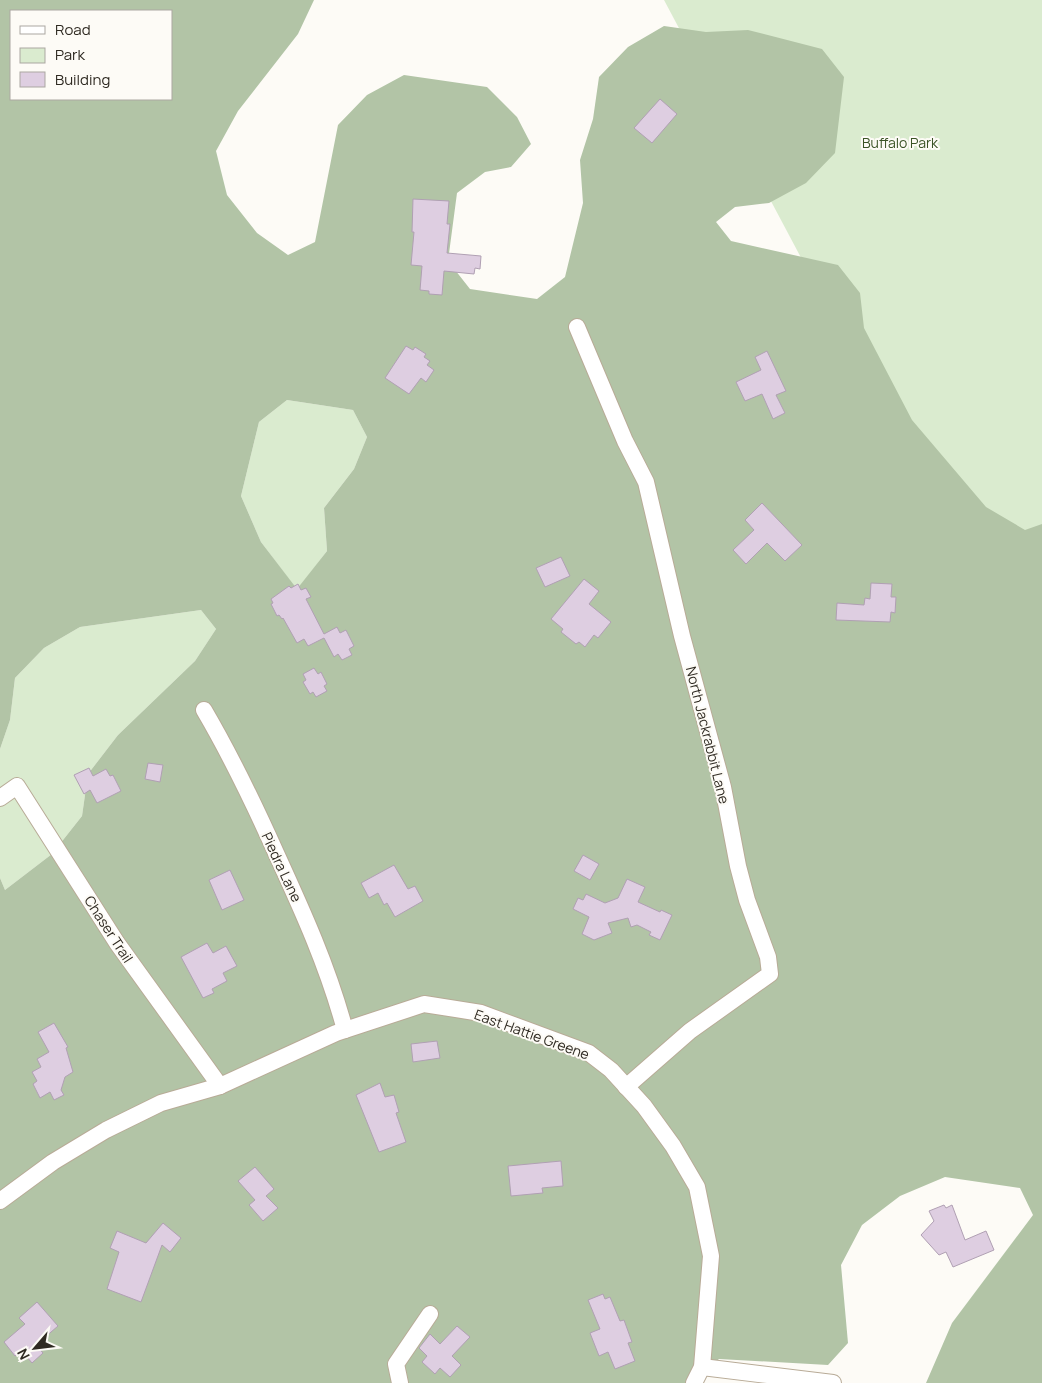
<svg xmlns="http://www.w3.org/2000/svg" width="1042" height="1383" font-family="Manrope,sans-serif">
<rect width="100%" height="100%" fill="#fdfbf6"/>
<g fill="#daebcf">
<path d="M664 0H1042V711Z"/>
<path d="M287 400 353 410 367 437 354 469 324 508 327 551 297 590 261 542 241 496 259 422Z"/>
<path d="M201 610 216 629 195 661 118 735 88 774 82 816 52 854 5 890 0 878V749L10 720 15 678 44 648 80 627Z"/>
</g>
<path fill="#b2c4a6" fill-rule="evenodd" d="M0 0H314L298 34 238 111 216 151 227 195 257 233 288 255 315 242 338 125 367 95 404 75 487 87 517 117 531 144 511 167 485 172 457 193 448 261 470 289 537 299 565 277 583 203 580 160 593 119 599 77 628 47 664 26 706 32 748 30 822 49 844 77 835 153 806 183 769 203 735 207 716 222 731 241 838 265 860 293 864 328 912 420 986 507 1025 530 1042 524V1383H926L952 1323 1033 1215 1020 1188 945 1177 900 1196 862 1225 841 1265 848 1343 828 1365 719 1359 690 1383H0V878L5 890 52 854 82 816 88 774 118 735 195 661 216 629 201 610 80 627 44 648 15 678 10 720 0 749ZM11 11H171V99H11ZM287 400 353 410 367 437 354 469 324 508 327 551 297 589 261 542 241 496 259 422Z"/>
<g fill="#decee1" stroke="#b0a0b3">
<path d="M660 99 677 114 652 143 634 128Z"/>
<path d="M413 199 449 201 447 224H450L447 253 481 256 480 269 475 268 474 274 444 271 442 295 429 294V291L420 290 422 266 411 265 414 232H412Z"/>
<path d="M406 346 413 350 415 347 426 354 424 357 430 361 427 365 434 370 426 382 421 378 409 394 385 378Z"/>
<path d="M767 351 786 391 776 395 785 413 773 419 762 394 745 401 736 382 761 370 755 357Z"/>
<path d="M762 503 802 545 785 561 767 543 746 564 733 550 754 530 745 520Z"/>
<path d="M561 557 570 576 545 587 536 568Z"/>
<path d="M584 579 599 591 589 604 611 622 598 638 594 635 585 647 579 642 576 644 561 632 563 629 551 619Z"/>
<path d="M871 583 892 584 891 597H896L895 613 891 612 890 622 836 620 837 603 864 605 865 598 870 599Z"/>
<path d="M298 584 301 590 306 588 311 597 306 599 324 634 337 627 340 633 346 630 354 646 349 649 352 655 342 660 338 654 334 657 324 638 308 646 304 639 297 643 283 618 282 619 279 615 277 616 271 604 273 603 271 599 289 586 291 588Z"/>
<path d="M314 668 318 674 321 672 327 684 324 686 327 691 316 697 313 692 310 694 303 682 306 680 303 674Z"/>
<path d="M148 763 163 765 160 782 145 779Z"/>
<path d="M89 768 93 776 106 769 110 776 113 775 121 791 97 803 90 790 84 794 74 775Z"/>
<path d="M583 855 599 864 590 880 574 871Z"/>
<path d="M394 865 408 889 415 886 423 901 395 917 387 903 384 905 378 893 369 898 361 883Z"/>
<path d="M230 870 244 900 222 910 209 880Z"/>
<path d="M627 879 645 887 638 902 660 912 661 910 672 915 660 940 649 935 651 932 637 925 631 927 628 918 608 923 612 933 594 940 582 934 589 917 573 909 578 898 583 900 586 894 605 903 618 898Z"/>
<path d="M207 943 213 953 226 946 237 966 223 973 227 981 212 989 214 993 203 998 181 957Z"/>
<path d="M54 1023 68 1047 66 1048 73 1072 65 1077 61 1090 64 1095 54 1100 50 1092 40 1098 33 1084 37 1081 32 1072 41 1067 37 1059 49 1052 38 1032Z"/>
<path d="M437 1041 440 1058 413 1062 411 1044Z"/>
<path d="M380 1083 385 1097 394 1095 399 1112 396 1113 406 1142 379 1152 356 1095Z"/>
<path d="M561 1161 563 1186 542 1188 543 1193 511 1196 508 1166Z"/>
<path d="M255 1167 274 1189 266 1196 278 1208 263 1221 249 1205 255 1200 238 1181Z"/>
<path d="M944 1205 946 1208 952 1205 965 1240 986 1231 994 1250 953 1267 946 1252 939 1255 921 1235 934 1221 929 1211Z"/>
<path d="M163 1223 181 1238 170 1252 162 1245 141 1302 107 1289 119 1252 110 1248 117 1231 146 1243Z"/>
<path d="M603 1294 605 1299 610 1297 620 1321 624 1320 632 1342 628 1343 635 1361 615 1369 608 1352 599 1356 590 1333 600 1329 588 1300Z"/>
<path d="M37 1302 58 1326 36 1345 43 1353 32 1363 22 1351 15 1356 4 1342 25 1324 19 1318Z"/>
<path d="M457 1326 470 1337 452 1356 461 1365 450 1377 440 1368 435 1374 422 1362 427 1356 419 1348 430 1334 440 1344Z"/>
</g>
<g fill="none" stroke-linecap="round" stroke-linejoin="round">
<g stroke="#b8ab97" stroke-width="18">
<g id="minor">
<path d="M577 327 625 441 646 482 682 636 723 787 738 866 747 900 768 957 770 974 690 1031 626 1087"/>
<path d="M204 710C231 756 254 804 276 853 303 912 328 967 345 1030"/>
<path d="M0 798 17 786 117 943 220 1086"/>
<path d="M0 1201 53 1162 106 1130 161 1103 220 1086 336 1033 424 1004 481 1013 589 1053 611 1070 644 1106 673 1146 697 1187 711 1256 702 1367 694 1383"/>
<path d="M702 1367 833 1383"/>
<path d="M400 1383 396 1364 430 1314"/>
</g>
</g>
<use href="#minor" stroke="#fff" stroke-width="16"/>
</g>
<g text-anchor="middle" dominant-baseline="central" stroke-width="4" stroke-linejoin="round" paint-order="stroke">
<g font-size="14" fill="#3a5326" stroke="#fdfbf6">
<text x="900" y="142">Buffalo Park</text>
</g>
<g font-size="14" fill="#2f2a22" stroke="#fdfbf6">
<text transform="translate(708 735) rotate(76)">North Jackrabbit Lane</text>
<text transform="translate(282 867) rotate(65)">Piedra Lane</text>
<text transform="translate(109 929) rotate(57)">Chaser Trail</text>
<text transform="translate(532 1034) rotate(20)">East Hattie Greene</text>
</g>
</g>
<rect x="10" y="10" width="162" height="90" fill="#fdfbf6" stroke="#aba7a1"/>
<rect x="20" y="26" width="25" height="8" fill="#ffffff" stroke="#aba7a1"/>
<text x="55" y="35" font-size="15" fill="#2f2a22">Road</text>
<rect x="20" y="48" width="25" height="15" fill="#daebcf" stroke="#aba7a1"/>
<text x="55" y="60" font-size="15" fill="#2f2a22">Park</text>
<rect x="20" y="72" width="25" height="15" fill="#decee1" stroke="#aba7a1"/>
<text x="55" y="85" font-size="15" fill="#2f2a22">Building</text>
<g transform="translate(35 1348) rotate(242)" stroke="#fdfbf6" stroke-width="4" paint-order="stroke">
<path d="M0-4L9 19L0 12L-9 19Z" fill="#2f2a22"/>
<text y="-8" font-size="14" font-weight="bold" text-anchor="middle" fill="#2f2a22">N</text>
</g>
</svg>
